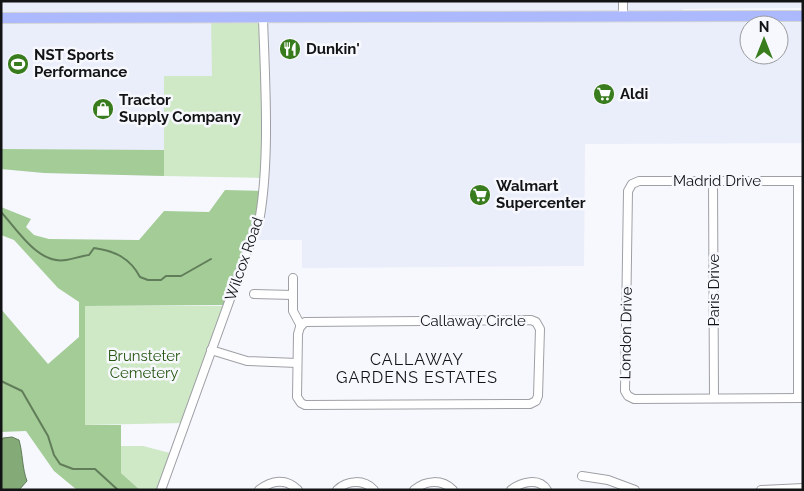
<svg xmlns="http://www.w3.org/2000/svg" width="804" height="491" font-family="Raleway,sans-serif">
<rect width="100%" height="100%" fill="#f7f8fe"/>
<path fill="#eaedfa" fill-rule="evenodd" d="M1 1H803V8L683 9V16H803V143L585 144 584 266 302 268V240H252L260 216 264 122 212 76H164V176L44 173 1 169ZM749 25H779V55H749Z"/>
<g fill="#cfe9c7">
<path d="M211 17 263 18V178L164 176V76H212Z"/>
<path d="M85 306H228L185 423 85 425Z"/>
<path d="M121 446H143L174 454 161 490H140L121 473Z"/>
</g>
<g fill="#a3cc97">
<path d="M1 149 164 150V176L44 173 1 169Z"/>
<path d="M225 190 263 191 228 305 85 306V425H121V473L140 490H77L54 471 26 431 1 432V309L48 364 79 337V302L58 288 14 240 1 235V207L31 219 26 227 34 235 49 239 139 240 164 211 209 212Z"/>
</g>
<path fill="#83aa77" stroke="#617d59" d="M12 437 19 440C23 454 22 468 27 481L19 490H1V441L3 438Z"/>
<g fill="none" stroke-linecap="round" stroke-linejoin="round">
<g stroke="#617d59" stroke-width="2">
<path d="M1 212C17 229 38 265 66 260 74 259 80 256 89 255L94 248C115 251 130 258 140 277L148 280H161L166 276H181L211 259"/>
<path d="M1 381 22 391 48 436 54 455 60 464 73 469H95L118 490"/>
</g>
<g stroke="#9fa0a5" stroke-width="10">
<g id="minor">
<path d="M623 1V16"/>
<path d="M713 181 714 398"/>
<path d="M798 181V398"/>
<path d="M803 181H639L632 184 628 191 625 391 628 396 634 399 803 398"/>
<path d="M293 278V311L301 326"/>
<path d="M254 294 293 295"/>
<path d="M531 320 536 322 540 329 538 396 536 401 530 404 305 405 301 403 297 397 298 334 300 327 305 322Z"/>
<path d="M211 350 247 361 297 363"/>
<path d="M582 476 608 480 635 490"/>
<path d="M161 490 260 216C270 155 265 80 263 18"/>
<path d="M259 490C272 480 286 478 298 490"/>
<path d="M337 490C347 480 364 479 374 490"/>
<path d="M414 490C426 480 442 479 453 490"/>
<path d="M511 490C521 482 539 477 547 490"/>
<path d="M761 490 803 488"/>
</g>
</g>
<g stroke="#d4d5d5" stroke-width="12">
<path id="major" d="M1 18 803 16"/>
</g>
<use href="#minor" stroke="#fff" stroke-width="8"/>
<use href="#major" stroke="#adb9fd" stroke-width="10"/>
</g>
<defs>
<g id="restaurant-disc" transform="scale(1.125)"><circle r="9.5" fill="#397c1d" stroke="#f7f8fe"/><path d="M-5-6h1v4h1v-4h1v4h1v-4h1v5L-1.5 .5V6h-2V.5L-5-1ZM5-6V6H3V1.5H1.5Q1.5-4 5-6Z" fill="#fff"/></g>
<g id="stadium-disc" transform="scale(1.125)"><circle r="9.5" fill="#397c1d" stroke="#f7f8fe"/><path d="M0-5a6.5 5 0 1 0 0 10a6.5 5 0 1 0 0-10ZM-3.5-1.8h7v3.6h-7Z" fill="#fff"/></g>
<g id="supermarket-disc" transform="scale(1.125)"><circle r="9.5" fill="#397c1d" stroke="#f7f8fe"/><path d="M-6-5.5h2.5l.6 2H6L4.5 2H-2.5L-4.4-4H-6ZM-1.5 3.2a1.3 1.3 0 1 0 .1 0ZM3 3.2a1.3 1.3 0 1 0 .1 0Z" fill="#fff"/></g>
<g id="shop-disc" transform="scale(1.125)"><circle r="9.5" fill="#397c1d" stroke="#f7f8fe"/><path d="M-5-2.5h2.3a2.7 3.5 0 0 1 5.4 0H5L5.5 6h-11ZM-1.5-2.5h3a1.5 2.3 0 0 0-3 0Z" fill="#fff"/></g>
</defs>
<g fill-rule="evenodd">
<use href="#restaurant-disc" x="290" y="49"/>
<use href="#stadium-disc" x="18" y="64"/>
<use href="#supermarket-disc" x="604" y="94"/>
<use href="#shop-disc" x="103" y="109"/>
<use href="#supermarket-disc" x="480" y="195"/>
</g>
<g text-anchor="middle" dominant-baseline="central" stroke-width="5" stroke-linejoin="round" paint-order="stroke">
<g font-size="15" font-weight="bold" fill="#121314" stroke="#f7f8fe" text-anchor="start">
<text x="306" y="49">Dunkin'</text>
<text x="34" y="55">NST Sports<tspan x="34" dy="17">Performance</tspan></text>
<text x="620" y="94">Aldi</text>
<text x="119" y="100">Tractor<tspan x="119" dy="17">Supply Company</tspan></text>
<text x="496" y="186">Walmart<tspan x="496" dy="17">Supercenter</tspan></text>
</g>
<g font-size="15" fill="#121314" stroke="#f7f8fe">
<text x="717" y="181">Madrid Drive</text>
<text transform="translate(244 259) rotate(-71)">Wilcox Road</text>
<text transform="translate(714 290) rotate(-90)">Paris Drive</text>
<text x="473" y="321">Callaway Circle</text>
<text transform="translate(626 333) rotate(-89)">London Drive</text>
</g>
<g font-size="15" fill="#265811" stroke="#f7f8fe">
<text x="144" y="356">Brunsteter<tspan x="144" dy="17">Cemetery</tspan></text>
</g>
<g font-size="16" letter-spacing="1" fill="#121314" stroke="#f7f8fe">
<text x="417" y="359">CALLAWAY<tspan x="417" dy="18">GARDENS ESTATES</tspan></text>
</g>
</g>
<rect width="804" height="491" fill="none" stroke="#121314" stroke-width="5"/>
<g transform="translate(764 40)"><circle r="24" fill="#f7f8fe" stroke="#9b9ca0"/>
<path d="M0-4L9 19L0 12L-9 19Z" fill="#397c1d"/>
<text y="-8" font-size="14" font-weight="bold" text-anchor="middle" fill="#121314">N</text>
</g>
</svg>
